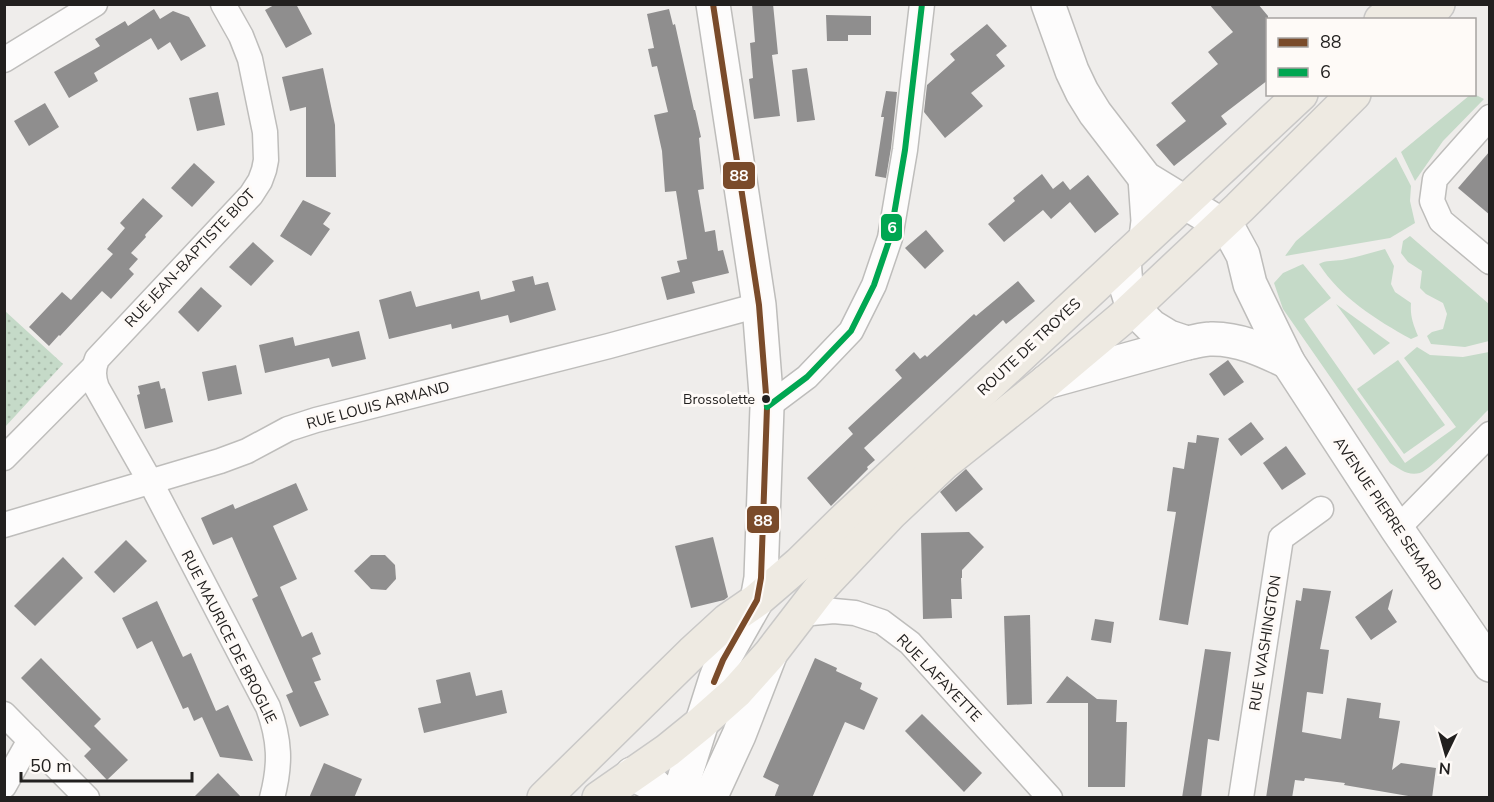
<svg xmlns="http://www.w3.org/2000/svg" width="1494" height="802" font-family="'Nunito Sans',sans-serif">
<defs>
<pattern id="park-dots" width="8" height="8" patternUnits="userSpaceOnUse" patternTransform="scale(1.5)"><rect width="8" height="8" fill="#c5dac8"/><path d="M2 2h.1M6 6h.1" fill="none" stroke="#a9bbab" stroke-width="1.8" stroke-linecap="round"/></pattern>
</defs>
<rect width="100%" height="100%" fill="#efedeb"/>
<g fill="#c5dac8">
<path d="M1474 94 1484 99 1443 141 1415 181 1401 152 1470 95Z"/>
<path d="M1396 157 1411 186 1410 201 1415 223 1390 238 1285 256 1296 241Z"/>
<path d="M1410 236 1489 304V341L1465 347 1431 344 1427 336 1432 332 1443 329 1447 314 1443 303 1426 294 1420 288 1422 271 1408 262 1401 253 1403 241Z"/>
<path d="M1385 249 1394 266 1391 284 1395 292 1411 303C1410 316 1413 324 1418 336L1411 339C1376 320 1340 297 1319 264 1326 260 1334 261 1342 260 1357 257 1371 253 1385 249Z"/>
<path d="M1303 264 1331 298 1304 319 1405 463 1456 427 1404 358 1417 347 1430 355 1463 357 1489 352V409C1478 420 1431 470 1420 473 1407 476 1400 469 1390 463L1283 309 1274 283 1283 273Z"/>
<path d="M1336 304 1390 343 1374 355Z"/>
<path d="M1398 360 1445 425 1404 454 1357 389Z"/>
</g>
<path fill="url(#park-dots)" d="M5 227V311L63 364 5 427Z"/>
<g fill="#8f8e8e">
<path d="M276 4H296L312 34 286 48 265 10Z"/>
<path d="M752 4H773L778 54 772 55 780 116 754 119 749 79 753 78 750 43 755 42Z"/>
<path d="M1209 4H1258L1268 16V80L1221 116 1227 124 1174 166 1156 145 1186 121 1171 103 1218 64 1208 52 1233 32Z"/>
<path d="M154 9 160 19 173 11 189 17 206 46 181 61 170 42 158 50 151 38 94 73 98 81 69 98 54 72 100 46 95 39 125 21 128 26Z"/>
<path d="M669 9 673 25 675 24 694 110H695L701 137 699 138 704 189 698 190 705 232 715 230 718 251 723 250 729 273 692 282 695 293 667 300 661 277 680 272 677 261 687 259 676 191 665 192 662 151 654 115 668 112 657 66 652 67 648 49 654 48 647 14Z"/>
<path d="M826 15 871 16V35H848V41H827Z"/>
<path d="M987 24 1007 46 996 55 1005 66 971 93 983 106 945 138 924 112 927 85 955 60 950 54Z"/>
<path d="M323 68 335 125 336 177H306V107L290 111 282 77Z"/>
<path d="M807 68 815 120 797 122 792 70Z"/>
<path d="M886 91 897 92 891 148 886 178 875 176 884 117H881Z"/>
<path d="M218 92 225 125 197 131 189 98Z"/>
<path d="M45 103 59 127 29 146 14 121Z"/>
<path d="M1490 151V215L1458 188Z"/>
<path d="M194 163 215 182 192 207 171 188Z"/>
<path d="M1042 174 1053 189 1063 181 1070 190 1088 175 1119 214 1095 233 1070 202 1051 219 1043 210 1004 242 988 224 1015 201 1013 198Z"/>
<path d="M143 198 163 216 145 235 146 237 131 253 138 259 129 269 134 274 111 299 102 291 60 336 59 335 49 346 29 327 62 292 71 300 113 254 107 249 125 228 120 223Z"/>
<path d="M303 200 331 213 323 224 330 229 311 256 280 236Z"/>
<path d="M926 230 944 251 925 269 905 248Z"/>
<path d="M253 242 274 261 251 286 229 267Z"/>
<path d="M533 276 535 285 548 282 556 310 510 323 508 315 452 329 451 324 389 339 379 300 411 291 416 307 479 291 481 300 515 291 512 281Z"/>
<path d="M1018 281 1035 301 1006 324 1003 320 864 448 875 460 867 467 868 469 831 506 807 478 853 434 848 428 902 378 895 370 914 352 920 359 925 355 927 357 974 314 976 316Z"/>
<path d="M201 287 222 306 198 332 178 312Z"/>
<path d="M359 331 366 359 332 367 329 358 265 373 259 345 293 337 295 346Z"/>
<path d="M1228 360 1244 382 1224 396 1209 374Z"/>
<path d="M236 365 242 394 208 401 202 372Z"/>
<path d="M159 381 161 389 165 388 173 422 145 429 137 395 140 394 138 386Z"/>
<path d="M1251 422 1264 439 1241 456 1228 439Z"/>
<path d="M1197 435 1219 438 1188 625 1159 620 1176 512 1167 511 1173 467 1184 469 1188 442 1196 443Z"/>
<path d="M1286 446 1306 474 1282 490 1263 463Z"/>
<path d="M966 469 983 489 956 512 940 492Z"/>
<path d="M296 483 308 510 273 526 297 579 280 587 302 637 312 632 321 654 312 658 321 680 314 682 329 715 300 727 286 695 293 692 252 599 258 596 232 537 213 545 201 518 233 504 235 509Z"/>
<path d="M969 532 984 547 962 570V578H961L962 599H951L952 618 923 619 921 533Z"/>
<path d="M713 537 728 597 724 600 691 608 675 546Z"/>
<path d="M126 540 147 561 114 593 94 572Z"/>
<path d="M371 555H385L395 565 396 579 386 590 371 589 354 571Z"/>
<path d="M63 557 83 578 35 626 14 606Z"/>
<path d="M1303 588 1331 591 1320 649 1329 650 1323 694 1307 692 1302 732 1341 739 1347 698 1381 703 1379 718 1400 721 1392 770 1401 763 1436 768 1432 798H1420L1344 785 1345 783 1305 778 1304 781 1295 780 1292 798H1266L1296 600 1301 601Z"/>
<path d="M1393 589 1388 609 1397 622 1371 640 1355 617Z"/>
<path d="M157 601 183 657 191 653 216 711 228 705 253 761 220 757 202 717 194 721 188 707 183 709 152 641 137 649 122 618Z"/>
<path d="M1030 615 1032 704 1007 705 1004 616Z"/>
<path d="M1095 619 1114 622 1111 643 1091 640Z"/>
<path d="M1205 649 1231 652 1219 741 1208 739 1201 798H1182Z"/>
<path d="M41 658 101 719 94 726 128 760 107 780 84 756 91 749 21 678Z"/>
<path d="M815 658 837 668 836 671 862 683 860 689 878 698 864 730 845 722 812 798H774L779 785 763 777Z"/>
<path d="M470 672 476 696 502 690 507 713 424 733 418 708 441 703 436 680Z"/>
<path d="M1067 676 1097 699 1117 700 1116 722H1127L1125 787H1088V703H1046Z"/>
<path d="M922 714 982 773 964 792 905 731Z"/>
<path d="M324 763 362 779 354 798H309Z"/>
<path d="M218 773 242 798H193Z"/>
</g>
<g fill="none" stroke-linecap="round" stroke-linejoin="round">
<g stroke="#bebdbb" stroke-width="27">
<g id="street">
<path d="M223 4 241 36 250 59 265 132 266 160 264 170 260 181 251 195 97 359C93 369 93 377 97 388L151 483 268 707C280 740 281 764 272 798"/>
<path d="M4 60 95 4"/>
<path d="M1490 117 1435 179 1432 201 1441 221 1490 262"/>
<path d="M767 407 807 377 851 331 874 285 890 238 905 150 922 4"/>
<path d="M4 458 94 367"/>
<path d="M4 525 220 461 247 451 288 429 316 420 609 346 759 305"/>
<path d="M1397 529 1490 434"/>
<path d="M800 614 834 611 855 613 882 622 910 643 1050 798"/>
<path d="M4 714 87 798"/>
<path d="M4 786 30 740"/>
<path d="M1241 798 1281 538 1321 509"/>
</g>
</g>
<g stroke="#bebdbb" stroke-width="36">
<g id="secondary">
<path d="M1048 4 1072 71 1082 92 1095 113 1145 178 1222 225 1231 233 1243 255 1250 284 1288 362 1397 529 1490 665"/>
<path d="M1145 178 1148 221 1146 238"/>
<path d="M1124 259 1126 286 1133 308 1151 326 1169 337 1187 343"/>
<path d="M1046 382 1187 343C1194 342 1203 339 1210 339 1238 338 1263 350 1288 362"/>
<path d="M632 774 654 785 667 798"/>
<path d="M678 798 716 678 723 660 757 600 761 578 767 407 759 305 713 4"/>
<path d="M710 798 739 735 770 655"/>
</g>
</g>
<g stroke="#c9c8c7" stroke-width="36">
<g id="primary">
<path d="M1381 20 1400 4"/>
<path d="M1425 20 1438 4"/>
<path d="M544 798 692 653 728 620 757 600 799 564 845 519 1301 94"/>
<path d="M599 798 668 750 700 724 736 692 770 654 823 585 891 513 944 463 1046 382 1121 319 1239 208 1354 94"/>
</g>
</g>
<use href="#street" stroke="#fdfcfc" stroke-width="24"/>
<use href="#secondary" stroke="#fdfcfc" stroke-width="33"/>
<use href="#primary" stroke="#eeeae2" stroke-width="33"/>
<g stroke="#fefaf7" stroke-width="10">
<path id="bus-1" d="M713 4 759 305 767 407 761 578 757 600 723 660 714 682"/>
</g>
<g stroke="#fefaf7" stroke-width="10">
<path id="bus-2" d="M767 407 807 377 851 331 874 285 890 238 905 150 922 4"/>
</g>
<use href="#bus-1" stroke="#7a4b2a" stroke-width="6"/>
<use href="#bus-2" stroke="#00a651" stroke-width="6"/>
</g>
<circle fill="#22201f" stroke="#fefaf7" stroke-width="2" cx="766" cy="399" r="5"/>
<g text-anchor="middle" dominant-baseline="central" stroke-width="6" stroke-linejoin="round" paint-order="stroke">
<g font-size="14" fill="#22201f" stroke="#fefaf7" text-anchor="end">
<text x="755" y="399">Brossolette</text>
</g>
<g font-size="15" fill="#22201f" stroke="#fefaf7">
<text transform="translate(190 258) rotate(-47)">RUE JEAN-BAPTISTE BIOT</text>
<text transform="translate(1029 347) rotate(-43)">ROUTE DE TROYES</text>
<text transform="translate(378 405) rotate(-15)">RUE LOUIS ARMAND</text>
<text transform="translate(1388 514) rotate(56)">AVENUE PIERRE SEMARD</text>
<text transform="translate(229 637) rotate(63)">RUE MAURICE DE BROGLIE</text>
<text transform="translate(1265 643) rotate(-81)">RUE WASHINGTON</text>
<text transform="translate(939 678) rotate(46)">RUE LAFAYETTE</text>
</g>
</g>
<g stroke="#fefaf7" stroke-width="2">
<rect x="722" y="161" width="34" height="29" rx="6" fill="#7a4b2a"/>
<rect x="880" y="213" width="23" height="29" rx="6" fill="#00a651"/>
<rect x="746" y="505" width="34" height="29" rx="6" fill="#7a4b2a"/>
</g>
<g font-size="16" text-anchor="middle" font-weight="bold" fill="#fff">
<text x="739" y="181">88</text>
<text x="892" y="233">6</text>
<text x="763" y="526">88</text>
</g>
<rect width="1494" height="802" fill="none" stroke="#22201f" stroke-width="12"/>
<rect x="1266" y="18" width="210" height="78" fill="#fefaf7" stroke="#a6a3a1" stroke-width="1.5"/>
<rect x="1278" y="38" width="30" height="9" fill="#7a4b2a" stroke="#a6a3a1" stroke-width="1.5"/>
<text x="1320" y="48" font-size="18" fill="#22201f">88</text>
<rect x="1278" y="68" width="30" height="9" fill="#00a651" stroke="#a6a3a1" stroke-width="1.5"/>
<text x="1320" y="78" font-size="18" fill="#22201f">6</text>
<g transform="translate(1446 754) rotate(185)" stroke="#fefaf7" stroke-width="4.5" paint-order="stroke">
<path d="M0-4.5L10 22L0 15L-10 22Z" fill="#22201f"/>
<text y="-9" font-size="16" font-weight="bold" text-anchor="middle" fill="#22201f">N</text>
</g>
<path d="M21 772v9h171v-9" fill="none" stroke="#22201f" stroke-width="3"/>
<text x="30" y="772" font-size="18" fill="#22201f" stroke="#fefaf7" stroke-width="4.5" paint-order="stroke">50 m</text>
</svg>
